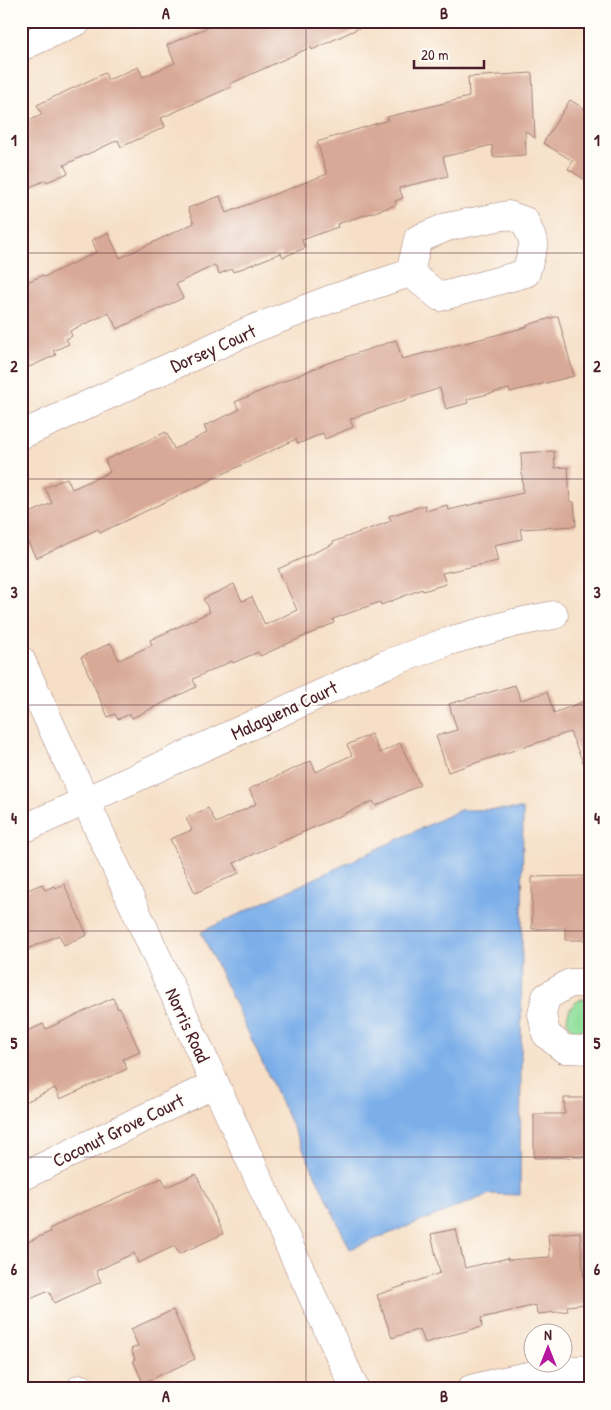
<svg xmlns="http://www.w3.org/2000/svg" width="611" height="1410" font-family="'Patrick Hand',sans-serif">
<rect width="100%" height="100%" fill="#fdfcf7"/>
<filter id="ink" filterUnits="userSpaceOnUse"><feTurbulence type="fractalNoise" baseFrequency=".02" numOctaves="2"/><feDisplacementMap in="SourceGraphic" scale="10" xChannelSelector="R" yChannelSelector="G"/><feConvolveMatrix kernelMatrix="1 2 1 2 8 2 1 2 1" color-interpolation-filters="sRGB"/></filter>
<filter id="wash" filterUnits="userSpaceOnUse"><feTurbulence type="fractalNoise" baseFrequency=".0096" numOctaves="4" result="noise"/><feDisplacementMap in="SourceGraphic" scale="20" xChannelSelector="R" yChannelSelector="G"/><feGaussianBlur stdDeviation="1.12" result="paint"/><feColorMatrix in="noise" values="0 0 0 0 0 0 0 0 0 0 0 0 0 0 0 0 0 1.4 0 .05"/><feComposite in="paint" operator="in"/></filter>
<g filter="url(#wash)">
<rect width="100%" height="100%" fill="#f6dfc6"/>
<path fill="#92e09d" stroke="#6e8064" d="M581 999H590V1028L581 1036 574 1033 567 1021C568 1009 571 1005 581 999Z"/>
<path fill="#7cafe9" stroke="#63678a" d="M523 809 520 1195 490 1194 350 1249 201 932 460 810Z"/>
<g id="blocks">
<g fill="#d8a996">
<path d="M222 21H374L312 50 311 47 230 84 231 87 161 118 165 127 121 147 118 140 64 165 68 173 47 182 46 180 21 191V124L42 115 37 105 105 73 108 80 138 67 143 77 175 63 167 45Z"/>
<path d="M532 73 535 138 525 131 526 155 493 157 492 145 443 157 448 176 399 188 403 198 395 201 396 205 337 224 338 227 302 240 305 248 283 257 281 253 233 272 232 269 219 274 215 265 176 284 183 298 117 329 109 313 70 331 72 336 66 339 69 344 53 351 56 355 29 367 21 350V285L43 275 44 277 97 252 92 240 108 233 120 258 194 223 188 208 220 196 226 213 327 174 317 142 388 120 387 117 469 97 468 77Z"/>
<path d="M570 100 590 112V183L568 169 573 161 543 143Z"/>
<path d="M558 316 574 376 510 392 509 389 467 399 468 403 446 409 440 388 350 419 353 427 325 439 323 433 298 444 296 439 100 533 98 529 36 558 21 528V517L52 503 45 488 67 478 72 489 110 472 105 460 166 432 174 449 207 433 204 426 239 410 235 402 325 364 396 340 402 359 527 327V325Z"/>
<path d="M554 451 555 468 568 467 570 502H574L576 526 520 529 522 539 494 545 498 561 442 573 446 584 423 591 422 589 381 605 380 602 333 619 334 623 260 656 258 652 233 663 232 661 193 679 196 687 132 718 130 714 118 719 115 714 108 717 81 657 111 643 119 660 152 645 150 640 210 612 203 599 234 584 242 601 252 597 265 625 297 610 278 569 333 544V542L391 521 389 516 425 505 426 511 447 505 448 510 523 493 521 453Z"/>
<path d="M515 685 521 700 547 692 554 713 590 699V778L570 732 448 772 436 736 457 730 449 704Z"/>
<path d="M371 734 380 753 400 743 420 785 376 806 373 801 234 863 239 873 195 893 170 839 192 830 186 818 208 808 216 823 256 804 249 789 311 761 316 772 352 755 347 745Z"/>
<path d="M589 876 590 940H565V928L532 929V877Z"/>
<path d="M42 884 45 890 54 886 55 888 64 884 87 935 64 945 59 935 21 952V893Z"/>
<path d="M113 998 118 1009 120 1008 140 1052 123 1059 127 1069 60 1099 55 1088 21 1104V1034L43 1024 46 1029Z"/>
<path d="M564 1098H590V1157L534 1158V1114H565Z"/>
<path d="M196 1174 223 1234 179 1254 175 1246 138 1263 134 1253 96 1271 101 1282 54 1303 49 1291 21 1303V1245L50 1232 49 1229 84 1212 162 1178 166 1187Z"/>
<path d="M456 1229 465 1268 508 1258V1260L550 1257 548 1234 580 1232 586 1304 567 1306 568 1311 537 1314 536 1305 481 1318 482 1327 451 1335 425 1343 420 1329 392 1338 377 1295 440 1273 431 1234Z"/>
<path d="M173 1310 195 1359 143 1383 133 1360 135 1359 131 1349 138 1346 131 1329Z"/>
</g>
</g>
</g>
<g filter="url(#ink)">
<use href="#blocks" fill-opacity="0" stroke="#a07f78" stroke-width="1"/>
<g fill="none" stroke-linecap="round" stroke-linejoin="round">
<g stroke="#a07f78" stroke-width="29">
<g id="minor">
<path d="M21 47 78 21"/>
<path d="M508 215 525 221 534 243 526 273 440 297 410 273 418 239 447 227Z"/>
<path d="M21 435 253 329 331 299 410 273"/>
<path d="M21 660 355 1389"/>
<path d="M21 830 384 665 449 641 514 623 554 615"/>
<path d="M590 983H570L546 997 542 1014 546 1034 564 1049 590 1050"/>
<path d="M21 1177 215 1084"/>
<path d="M80 1389H82"/>
<path d="M471 1389C510 1378 549 1371 590 1369"/>
</g>
</g>
<use href="#minor" stroke="#fff" stroke-width="28"/>
</g>
</g>
<path fill="none" stroke="#4a1f2b" stroke-width="1" stroke-opacity="0.55" d="M306 21V1389M21 253H590M21 479H590M21 705H590M21 931H590M21 1157H590"/>
<g text-anchor="middle" dominant-baseline="central" stroke-width="4.5" stroke-linejoin="round" paint-order="stroke">
<g font-size="19" fill="#4a1f2b" stroke="#fdfcf7">
<text transform="translate(213 348) rotate(-24)">Dorsey Court</text>
<text transform="translate(284 710) rotate(-25)">Malaguena Court</text>
<text transform="translate(188 1025) rotate(65)">Norris Road</text>
<text transform="translate(118 1130) rotate(-26)">Coconut Grove Court</text>
</g>
</g>
<rect width="611" height="1410" fill="none" stroke="#fdfcf7" stroke-width="55"/>
<g transform="translate(548 1348)"><circle r="24" fill="#fdfcf7" stroke="#b5a4a5"/>
<path d="M0-4L9 19L0 12L-9 19Z" fill="#b5179e"/>
<text y="-8" font-size="14" font-weight="bold" text-anchor="middle" fill="#4a1f2b">N</text>
</g>
<path d="M414 60v8h70v-8" fill="none" stroke="#4a1f2b" stroke-width="2.5"/>
<text x="421" y="60" font-size="15" fill="#4a1f2b" stroke="#fdfcf7" stroke-width="4" paint-order="stroke">20 m</text>
<rect x="28" y="28" width="556" height="1354" fill="none" stroke="#4a1f2b" stroke-width="2"/>
<g font-size="16" text-anchor="middle" font-weight="bold" fill="#4a1f2b">
<text x="166" y="19">A</text>
<text x="444" y="19">B</text>
<text x="14" y="146">1</text>
<text x="597" y="146">1</text>
<text x="14" y="372">2</text>
<text x="597" y="372">2</text>
<text x="14" y="598">3</text>
<text x="597" y="598">3</text>
<text x="14" y="824">4</text>
<text x="597" y="824">4</text>
<text x="14" y="1049">5</text>
<text x="597" y="1049">5</text>
<text x="14" y="1275">6</text>
<text x="597" y="1275">6</text>
<text x="166" y="1402">A</text>
<text x="444" y="1402">B</text>
</g>
</svg>
